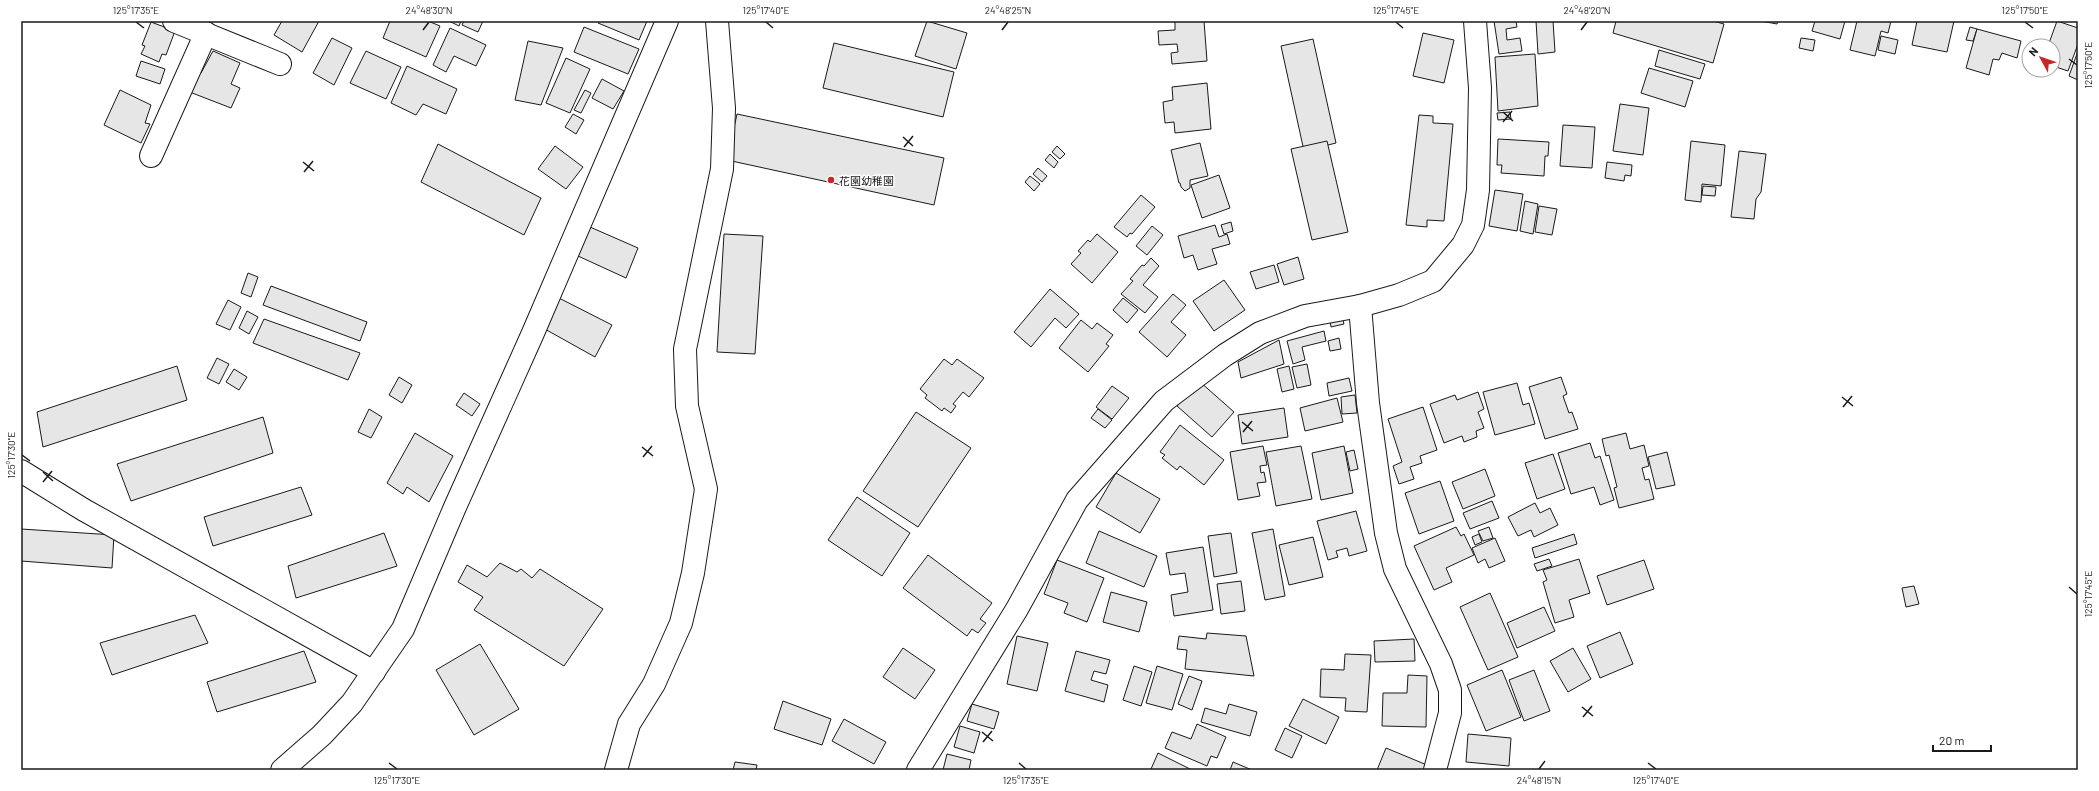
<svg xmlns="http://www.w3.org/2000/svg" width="2099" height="791" font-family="Barlow,'Noto Sans JP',sans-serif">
<rect width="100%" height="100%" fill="#fff"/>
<g fill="#e6e6e6" stroke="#1a1a1a">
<path d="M282 21H319L302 52 274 35Z"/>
<path d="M390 21H428L440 26 426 57 383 38Z"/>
<path d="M449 21H461L459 26Z"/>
<path d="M464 21H483L478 32 462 25Z"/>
<path d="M599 21H647L639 40 598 23Z"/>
<path d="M927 21 967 33 956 69 915 56Z"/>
<path d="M1175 21H1204L1207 61 1172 64 1171 53 1178 52 1177 44 1159 45 1158 31 1175 30Z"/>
<path d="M1494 21H1516L1517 27 1506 29 1507 40 1520 38 1522 51 1499 54Z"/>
<path d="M1536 21H1553L1555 52 1538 54Z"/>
<path d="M1616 21H1713L1724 24 1713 63 1613 33Z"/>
<path d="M1761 21H1778L1777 24Z"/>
<path d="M1815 21H1845L1840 39 1812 31Z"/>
<path d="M1857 21H1891L1888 33 1881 31 1875 56 1850 50Z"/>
<path d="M1917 21H1954L1947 52 1912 45Z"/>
<path d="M2057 21 2078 28V44L2068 71 2053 66V46H2048Z"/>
<path d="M151 22 175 31 166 55 162 54 159 62 141 54 145 46 142 45Z"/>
<path d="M584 27 639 49 628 74 574 52Z"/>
<path d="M1970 27 1977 29 1973 41 1966 40Z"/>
<path d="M450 28 486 45 476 66 454 56 446 72 433 65Z"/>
<path d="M1977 29 2021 41 2017 58 2002 53 1999 60 1993 59 1989 75 1966 68Z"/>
<path d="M1423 33 1454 40 1444 83 1413 76Z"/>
<path d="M1881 36 1898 40 1895 54 1878 50Z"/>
<path d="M332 38 352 48 334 85 313 73Z"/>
<path d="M1801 38 1815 40 1813 51 1799 48Z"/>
<path d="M1313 39 1336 143 1304 151 1281 46Z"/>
<path d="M528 41 563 48 541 105 515 100Z"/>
<path d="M834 43 954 72 943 117 823 88Z"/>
<path d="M1659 50 1705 64 1700 79 1655 66Z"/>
<path d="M213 51 240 63 231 84 240 88 231 108 187 91 196 71 201 73Z"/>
<path d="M366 51 401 67 386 99 350 83Z"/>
<path d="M2078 51V80L2069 76Z"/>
<path d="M1535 54 1538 106 1498 111 1495 57Z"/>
<path d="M566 58 590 69 570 113 546 103Z"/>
<path d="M141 61 165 69 160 84 136 76Z"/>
<path d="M407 66 457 89 446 114 423 104 416 115 391 103Z"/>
<path d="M1649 68 1693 81 1685 107 1641 93Z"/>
<path d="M602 79 624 91 613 109 592 98Z"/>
<path d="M1207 83 1211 129 1175 133 1174 122 1165 123 1163 102 1173 100 1172 87Z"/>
<path d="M120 90 151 105 145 123 150 124 141 143 104 125Z"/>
<path d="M585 90 591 93 581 113 574 110Z"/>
<path d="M1620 104 1649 108 1643 155 1613 151Z"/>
<path d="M1510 112 1511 119 1498 120 1497 113Z"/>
<path d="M573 114 584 120 576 134 565 127Z"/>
<path d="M737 114 944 158 934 205 727 160Z"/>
<path d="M1419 115 1433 116V123L1453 124 1444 221 1427 220V227L1406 225Z"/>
<path d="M1563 125 1595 127 1592 168 1560 166Z"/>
<path d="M1498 139 1549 142 1548 156H1545L1544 176 1501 173 1502 165H1497Z"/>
<path d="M1327 141 1348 232 1312 240 1291 149Z"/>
<path d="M1691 141 1725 145 1721 186 1702 184 1701 202 1685 200Z"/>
<path d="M1200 143 1208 176 1190 180V188L1185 191 1181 187 1180 183H1179L1171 150Z"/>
<path d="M438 144 541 198 524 235 421 182Z"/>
<path d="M555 146 583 167 566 189 538 169Z"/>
<path d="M1057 146 1065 154 1060 159 1052 152Z"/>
<path d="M1739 151 1766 154 1761 192 1756 199 1754 219 1731 217Z"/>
<path d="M1050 154 1058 162 1054 168 1045 160Z"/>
<path d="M1607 162 1632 165 1631 176 1625 175 1624 181 1605 178Z"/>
<path d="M1038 168 1047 176 1042 182 1033 174Z"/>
<path d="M1219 175 1230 208 1202 218 1191 185Z"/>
<path d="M1030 176 1040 184 1034 191 1025 182Z"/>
<path d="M1703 186 1716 187 1715 196 1702 195Z"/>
<path d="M1495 190 1523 194 1517 231 1489 226Z"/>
<path d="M1141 195 1155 207 1132 234 1130 233 1127 237 1114 227Z"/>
<path d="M1525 201 1538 204 1533 234 1520 231Z"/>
<path d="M1539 206 1557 209 1552 235 1535 232Z"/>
<path d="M1231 222 1233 231 1224 234 1221 225Z"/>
<path d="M1215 225 1219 237 1227 234 1230 244 1212 249 1217 264 1198 270 1193 255 1184 258 1178 236Z"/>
<path d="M1152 226 1163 235 1147 255 1136 246Z"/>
<path d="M590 227 638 248 626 278 578 256Z"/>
<path d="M724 234 763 236 755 354 717 352Z"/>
<path d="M1097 234 1118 252 1092 283 1071 264 1081 253 1078 251 1088 240 1090 242Z"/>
<path d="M1298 257 1304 279 1284 285 1277 264Z"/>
<path d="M1151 258 1159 266 1143 285 1158 297 1145 313 1121 294 1133 281 1130 279 1142 265 1144 266Z"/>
<path d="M1274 265 1279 282 1256 289 1250 272Z"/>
<path d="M248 273 258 277 251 297 241 293Z"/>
<path d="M1224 280 1245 310 1214 331 1193 301Z"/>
<path d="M271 286 367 322 360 341 263 305Z"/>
<path d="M1050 289 1079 314 1066 328 1055 318 1031 347 1014 332Z"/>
<path d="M1173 294 1186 305 1171 322 1186 335 1167 357 1139 332Z"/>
<path d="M557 297 612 325 595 357 543 328Z"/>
<path d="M1123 298 1138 310 1127 323 1113 310Z"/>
<path d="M228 300 241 307 230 330 216 324Z"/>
<path d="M247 311 258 317 249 334 239 328Z"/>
<path d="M1341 313 1344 324 1331 327 1329 316Z"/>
<path d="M264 319 360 353 348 380 253 343Z"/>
<path d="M1081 320 1092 329 1097 323 1113 335 1106 344 1109 346 1088 372 1059 348Z"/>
<path d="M1324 331 1326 341 1302 347 1305 360 1293 364 1287 341Z"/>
<path d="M1339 338 1341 349 1330 351 1328 341Z"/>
<path d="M1279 340 1284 364 1241 378 1238 362Z"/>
<path d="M217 358 229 364 219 384 207 378Z"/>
<path d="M944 359 952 365 957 359 984 378 969 397 963 392 953 404 956 406 951 413 944 408 942 411 925 398 927 395 920 389Z"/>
<path d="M1307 364 1311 385 1297 388 1292 367Z"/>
<path d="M177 366 187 400 43 447 37 412Z"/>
<path d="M1289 366 1294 389 1282 392 1277 369Z"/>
<path d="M234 369 247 377 239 390 226 382Z"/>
<path d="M399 377 412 385 402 403 389 395Z"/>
<path d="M1561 377 1567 394 1563 396 1569 413 1572 412 1578 429 1545 439 1529 387Z"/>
<path d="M1349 378 1352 391 1329 396 1327 383Z"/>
<path d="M1199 381 1234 412 1212 437 1177 406Z"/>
<path d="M1517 383 1523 405 1529 403 1535 424 1495 435 1483 392Z"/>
<path d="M1112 386 1129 398 1112 419 1096 407Z"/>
<path d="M1478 392 1484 409 1478 412 1484 428 1476 431 1477 437 1464 442 1462 436 1444 443 1430 404 1455 395 1457 400Z"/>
<path d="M464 393 480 404 472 416 456 405Z"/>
<path d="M1355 395 1357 413 1342 414 1341 397Z"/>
<path d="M1337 398 1343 422 1305 431 1300 408Z"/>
<path d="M1423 407 1437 450 1420 456 1422 463 1410 467 1414 479 1399 484 1393 466 1402 462 1388 419Z"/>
<path d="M1284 408 1288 437 1242 444 1238 415Z"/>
<path d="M369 409 382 417 371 438 358 432Z"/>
<path d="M1098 409 1112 420 1105 428 1091 418Z"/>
<path d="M916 412 971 448 918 527 863 491Z"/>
<path d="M263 417 273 453 131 501 117 464Z"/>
<path d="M1180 425 1224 460 1204 485 1180 466 1177 470 1162 458 1165 455 1160 452Z"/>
<path d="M415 433 453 456 429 502 407 487 403 494 387 483Z"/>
<path d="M1626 433 1630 449 1644 445 1649 466 1642 468 1645 480 1649 479 1654 499 1619 508 1614 488 1617 487 1609 455 1606 456 1602 439Z"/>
<path d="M1590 443 1595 458 1600 456 1614 500 1600 505 1594 487 1571 494 1558 453Z"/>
<path d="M1263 446 1267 465 1260 466 1261 473 1264 472 1266 482 1257 483 1260 496 1238 500 1230 452Z"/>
<path d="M1301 446 1312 499 1276 506 1266 452Z"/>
<path d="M1344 446 1353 493 1321 500 1312 453Z"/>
<path d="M1354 450 1358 469 1350 471 1346 452Z"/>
<path d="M1667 452 1675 485 1656 489 1648 457Z"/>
<path d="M1553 454 1565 489 1537 499 1525 463Z"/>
<path d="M1485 469 1495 496 1463 509 1452 482Z"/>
<path d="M1116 473 1160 499 1140 533 1096 507Z"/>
<path d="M1440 481 1454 521 1419 534 1405 493Z"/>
<path d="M301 487 312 515 213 546 204 517Z"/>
<path d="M857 497 910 533 882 576 828 540Z"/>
<path d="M1492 501 1499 518 1470 529 1463 513Z"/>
<path d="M1535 503 1540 513 1550 508 1558 525 1534 537 1531 530 1518 536 1508 517Z"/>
<path d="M1356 511 1367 551 1349 556 1347 548 1336 551 1338 557 1328 560 1317 521Z"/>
<path d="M1456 527 1461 536 1464 534 1474 555 1446 568 1452 582 1434 590 1414 546Z"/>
<path d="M1489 527 1493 538 1483 541 1478 531Z"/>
<path d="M21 529 114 535 112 568 21 561Z"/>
<path d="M1273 529 1285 596 1265 600 1252 533Z"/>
<path d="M1099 531 1157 556 1144 587 1086 563Z"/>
<path d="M384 533 397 566 296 598 288 566Z"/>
<path d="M1231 533 1237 573 1214 577 1208 536Z"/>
<path d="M1479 534 1482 542 1475 545 1472 537Z"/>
<path d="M1574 534 1577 544 1535 558 1532 548Z"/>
<path d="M1313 537 1323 577 1289 585 1279 545Z"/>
<path d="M1495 538 1505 561 1489 568 1485 559 1478 563 1472 548Z"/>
<path d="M1203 547 1213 610 1174 616 1171 595 1188 592 1185 573 1170 575 1166 553Z"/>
<path d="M928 555 992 603 980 619 986 623 978 633 972 629 967 636 903 588Z"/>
<path d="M1549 559 1552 566 1537 571 1534 564Z"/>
<path d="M1579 559 1590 593 1569 600 1574 617 1555 623 1543 582 1547 580 1543 570Z"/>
<path d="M1057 560 1104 578 1087 622 1064 613 1068 603 1044 594Z"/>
<path d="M1644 560 1654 589 1607 605 1597 576Z"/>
<path d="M500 563 517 572 521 569 532 578 540 569 603 609 564 666 474 610 483 597 458 582 467 565 487 577Z"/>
<path d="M1241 581 1245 611 1221 614 1217 584Z"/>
<path d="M1914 586 1919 604 1906 607 1902 588Z"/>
<path d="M1111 592 1147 602 1139 632 1103 622Z"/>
<path d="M1490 593 1518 657 1488 670 1460 607Z"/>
<path d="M1544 607 1555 631 1517 648 1507 623Z"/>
<path d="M195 615 208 643 112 675 100 643Z"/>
<path d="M1620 632 1633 664 1600 678 1587 646Z"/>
<path d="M1207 633 1246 636 1254 676 1185 669 1187 650 1177 649 1179 636 1206 639Z"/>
<path d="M1017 636 1048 643 1037 691 1007 684Z"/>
<path d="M1414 639 1415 661 1375 662 1374 641Z"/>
<path d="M480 644 519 709 474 735 436 670Z"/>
<path d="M903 648 935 670 915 699 883 677Z"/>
<path d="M1573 648 1591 679 1568 692 1550 661Z"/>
<path d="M304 651 316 682 217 712 207 682Z"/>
<path d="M1076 651 1110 660 1106 674 1094 671 1091 680 1108 685 1104 702 1065 691Z"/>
<path d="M1345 654 1371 655 1367 712 1345 711 1346 698 1320 697 1321 669 1344 670Z"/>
<path d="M1134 666 1152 672 1141 706 1123 700Z"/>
<path d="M1157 666 1183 674 1172 710 1146 703Z"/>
<path d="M1502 670 1521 717 1486 731 1467 685Z"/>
<path d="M1534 670 1550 711 1524 721 1509 680Z"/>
<path d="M1408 675 1427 676 1426 727 1382 726 1383 693H1407Z"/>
<path d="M1189 676 1202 681 1192 710 1178 704Z"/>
<path d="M1303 699 1339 717 1326 744 1289 726Z"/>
<path d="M783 701 831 719 822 745 774 729Z"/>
<path d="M972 704 999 712 994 729 967 721Z"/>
<path d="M1229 704 1257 712 1250 736 1201 722 1205 708 1226 714Z"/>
<path d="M844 719 886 742 874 764 832 741Z"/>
<path d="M1197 724 1226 737 1217 758 1211 756 1207 766 1165 748 1172 732 1191 739Z"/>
<path d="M960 726 980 732 974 753 954 747Z"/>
<path d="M1285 728 1302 736 1292 758 1275 750Z"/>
<path d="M1468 734 1511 738 1509 766 1466 762Z"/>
<path d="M1386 748 1427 765 1425 770H1377Z"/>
<path d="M1158 753 1192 770H1153L1151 769Z"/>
<path d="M947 754 971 760 969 770H943Z"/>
<path d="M735 762 757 765 756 770H733Z"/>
<path d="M1233 762 1252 770H1230Z"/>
</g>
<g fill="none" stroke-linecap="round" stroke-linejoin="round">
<g stroke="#1a1a1a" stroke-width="24">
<g id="minor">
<path d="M174 21 280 64"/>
<path d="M151 156 206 33"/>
<path d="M1360 306 1368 403 1386 533 1395 569 1441 664 1450 690V713L1435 770"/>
<path d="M21 471 84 510 374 672"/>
<path d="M282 770 322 735 352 703 403 629 455 507 533 333 667 21"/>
<path d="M616 770 629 724 654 684 681 623 693 573 706 489 687 406 685 349 722 169 724 108 717 21"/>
<path d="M918 770 1017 609 1077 500 1164 401 1225 355 1260 333 1305 316 1360 306 1399 295 1433 281 1463 245 1473 225 1478 190 1480 88 1475 21"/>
</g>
</g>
<use href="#minor" stroke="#fff" stroke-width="22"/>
</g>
<path fill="none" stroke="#1a1a1a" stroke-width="1.5" d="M136 22 144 28M766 22 773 28M1396 22 1403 28M2025 22 2033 28M423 30 429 22M1002 30 1008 22M1581 30 1587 22M2069 59 2077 65M1503 112 1513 121M1503 122 1512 111M903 137 913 146M904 147 913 136M303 162 314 171M304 172 313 161M1842 397 1853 406M1843 407 1852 396M1242 422 1253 431M1243 432 1252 421M642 447 653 456M22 455 30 461M643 457 652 446M43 472 53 481M43 482 52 471M2069 587 2077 594M1582 707 1593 716M1583 717 1592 706M982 732 993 741M983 742 992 731M389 763 397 769M1019 763 1026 769M1648 763 1656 769M1539 769 1545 761"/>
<circle fill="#c62828" stroke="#fff" stroke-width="1.5" cx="831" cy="180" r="4"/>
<g text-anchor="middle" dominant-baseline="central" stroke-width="3" stroke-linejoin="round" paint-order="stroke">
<g font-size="11" fill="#1a1a1a" stroke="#fff" text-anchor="start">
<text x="839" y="180">花園幼稚園</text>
</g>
</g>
<rect width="2099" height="791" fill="none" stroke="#ffffff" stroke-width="44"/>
<g transform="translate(2041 58) rotate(310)"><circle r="19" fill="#ffffff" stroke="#a3a3a3"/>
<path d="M0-3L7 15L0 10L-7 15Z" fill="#c62828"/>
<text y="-6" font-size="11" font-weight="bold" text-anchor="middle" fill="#1a1a1a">N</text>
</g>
<path d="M1933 745v6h58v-6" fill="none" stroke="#1a1a1a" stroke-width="2"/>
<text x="1939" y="745" font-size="12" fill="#1a1a1a" stroke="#ffffff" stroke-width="3" paint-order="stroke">20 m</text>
<rect x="22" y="22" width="2055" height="747" fill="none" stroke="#1a1a1a" stroke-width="1.5"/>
<g font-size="10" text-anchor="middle" fill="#1a1a1a">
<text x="136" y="14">125°17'35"E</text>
<text x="429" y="14">24°48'30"N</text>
<text x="766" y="14">125°17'40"E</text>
<text x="1008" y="14">24°48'25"N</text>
<text x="1396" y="14">125°17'45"E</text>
<text x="1587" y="14">24°48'20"N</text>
<text x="2025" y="14">125°17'50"E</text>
<text transform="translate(2088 65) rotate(-90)" y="4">125°17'50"E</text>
<text transform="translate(11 455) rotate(-90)" y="4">125°17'30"E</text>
<text transform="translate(2088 594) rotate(-90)" y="4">125°17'45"E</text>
<text x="397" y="784">125°17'30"E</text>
<text x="1026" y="784">125°17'35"E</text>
<text x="1539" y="784">24°48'15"N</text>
<text x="1656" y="784">125°17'40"E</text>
</g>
</svg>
